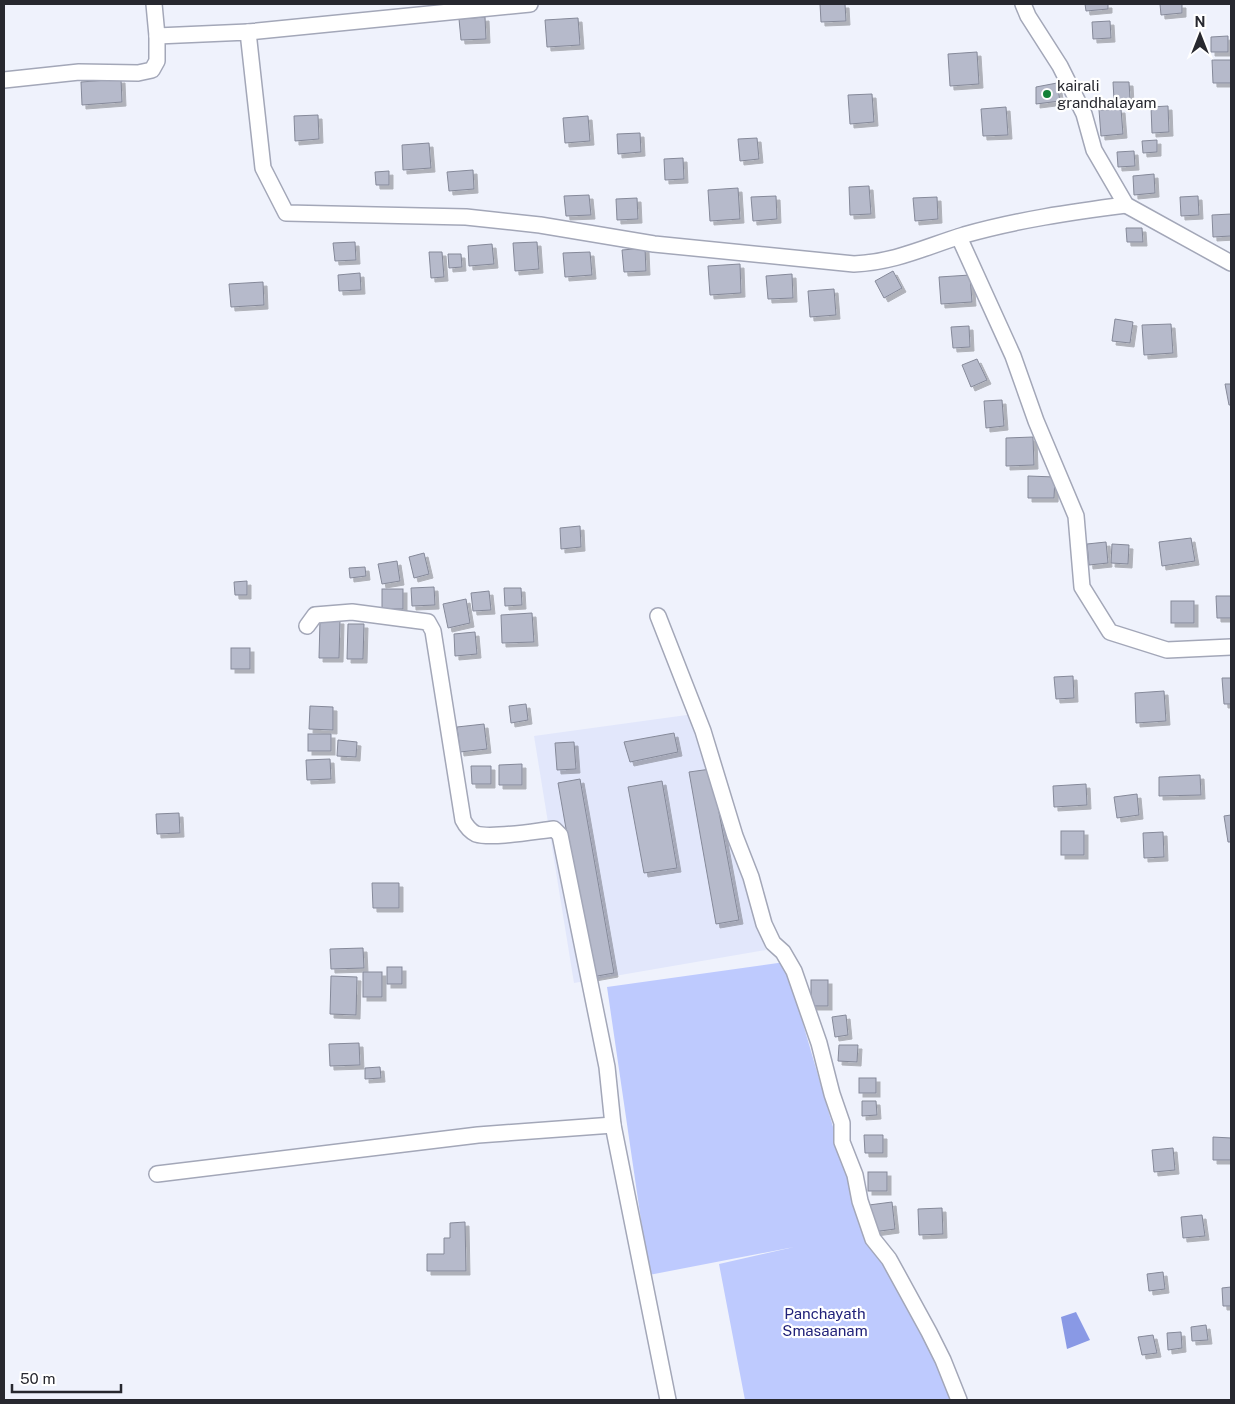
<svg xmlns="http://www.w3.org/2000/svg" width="1235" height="1404" font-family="'Public Sans',sans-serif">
<defs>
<filter id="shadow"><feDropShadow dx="4" dy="4" stdDeviation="0" flood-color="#0004"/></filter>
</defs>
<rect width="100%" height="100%" fill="#eff2fc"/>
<path fill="#e2e7fb" d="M694 714 766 950 574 983 534 736Z"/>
<path fill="#becafe" d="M785 962 864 1233 938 1353 953 1400H745L719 1264 794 1247 649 1275 607 987Z"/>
<path fill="#8999e5" d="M1076 1312 1090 1340 1067 1349 1061 1317Z"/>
<g fill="#b6bacb" stroke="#858999" filter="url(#shadow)">
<path d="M820 4H845L846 21 821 22Z"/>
<path d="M1085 4H1108V9L1086 11Z"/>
<path d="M1160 4H1182V13L1161 15Z"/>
<path d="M485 17 486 39 461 40 459 19Z"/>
<path d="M578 18 580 45 547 47 545 20Z"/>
<path d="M1110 21 1111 38 1093 39 1092 22Z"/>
<path d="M1228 36V52H1211V37Z"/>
<path d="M977 52 979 84 950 86 948 54Z"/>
<path d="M1212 60H1231V83H1213Z"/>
<path d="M121 79 122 102 82 105 81 82Z"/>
<path d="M1113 82H1129L1130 99 1114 100Z"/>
<path d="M1057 83 1060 101 1036 104V87Z"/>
<path d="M872 94 874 122 850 124 848 95Z"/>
<path d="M1168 106 1169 132 1152 133 1151 107Z"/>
<path d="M1006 107 1008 135 983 136 981 109Z"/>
<path d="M1121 109 1123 134 1101 136 1099 110Z"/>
<path d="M318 115 319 139 295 141 294 116Z"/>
<path d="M588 116 590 141 565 143 563 118Z"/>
<path d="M640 133 641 152 618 154 617 134Z"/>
<path d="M757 138 759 159 740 161 738 139Z"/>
<path d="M1157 140V152L1143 153 1142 141Z"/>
<path d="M429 143 431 168 403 170 402 145Z"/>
<path d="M1134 151 1135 166 1118 167 1117 152Z"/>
<path d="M683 158 684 179 665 180 664 159Z"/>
<path d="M473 170 474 189 449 191 447 172Z"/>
<path d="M389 171V185H376L375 172Z"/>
<path d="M1154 174 1155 193 1134 195 1133 176Z"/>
<path d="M869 186 871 214 850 215 849 187Z"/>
<path d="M738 188 740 219 710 221 708 190Z"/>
<path d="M589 195 591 215 566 216 564 196Z"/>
<path d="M776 196 777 219 753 221 751 197Z"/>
<path d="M1198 196 1199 215 1181 216 1180 197Z"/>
<path d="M937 197 938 219 915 221 913 198Z"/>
<path d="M637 198 638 219 617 220 616 199Z"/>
<path d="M1231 214V236L1213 237 1212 215Z"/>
<path d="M1126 228H1142L1143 242H1127Z"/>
<path d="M355 242 356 260 335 261 333 243Z"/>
<path d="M537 242 539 269 515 271 513 243Z"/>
<path d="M492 244 494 264 469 266 468 246Z"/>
<path d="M645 248 646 271 624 272 622 250Z"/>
<path d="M429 252H442L444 277 431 278Z"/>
<path d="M590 252 592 275 565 277 563 253Z"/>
<path d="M448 254H461L462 267 449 268Z"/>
<path d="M740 264 741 293 710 295 708 266Z"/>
<path d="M893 271 902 288 884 298 875 281Z"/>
<path d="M360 273 361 290 339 291 338 275Z"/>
<path d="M792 274 793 298 768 299 766 276Z"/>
<path d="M970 275 972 302 941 304 939 277Z"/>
<path d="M263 282 264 305 231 307 229 284Z"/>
<path d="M834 289 836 315 810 317 808 291Z"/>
<path d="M1115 319 1133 322 1130 343 1112 341Z"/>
<path d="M1171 324 1173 353 1144 355 1142 325Z"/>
<path d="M969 326 970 347 953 348 951 327Z"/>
<path d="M977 359 987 380 971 387 962 365Z"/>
<path d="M1225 384H1231V405H1229Z"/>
<path d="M1002 400 1004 426 986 428 984 401Z"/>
<path d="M1033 437 1034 465 1006 466V438Z"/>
<path d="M1028 476 1055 477 1054 498H1028Z"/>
<path d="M580 526 581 547 561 549 560 528Z"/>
<path d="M1191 538 1195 561 1162 566 1159 542Z"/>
<path d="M1106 542 1108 563 1089 565 1087 544Z"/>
<path d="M1112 544 1129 545 1128 564 1111 563Z"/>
<path d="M424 553 429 574 414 578 409 557Z"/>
<path d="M397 561 400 581 382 584 378 564Z"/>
<path d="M365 567 366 576 350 578 349 568Z"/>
<path d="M247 581V595H235L234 582Z"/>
<path d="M434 587 435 605 412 606 411 588Z"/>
<path d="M504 588H521L522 605 505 606Z"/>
<rect x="382" y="589" width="21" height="20"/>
<path d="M489 591 491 610 473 611 471 593Z"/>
<path d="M1216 596H1231V618H1217Z"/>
<path d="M466 599 470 623 448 628 443 604Z"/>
<rect x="1171" y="601" width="23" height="22"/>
<path d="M532 613 534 642 502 643 501 615Z"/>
<path d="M320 620H340L339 658H319Z"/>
<path d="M348 624H364L363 659H347Z"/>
<path d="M475 632 477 654 455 656 454 634Z"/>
<rect x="231" y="648" width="19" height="21"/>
<path d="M1073 676 1074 698 1056 699 1054 677Z"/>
<path d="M1222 678H1231V704H1224Z"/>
<path d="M1164 691 1166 721 1136 723 1135 693Z"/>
<path d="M526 704 528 720 511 723 509 706Z"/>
<path d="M310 706 333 707V730L309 729Z"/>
<path d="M484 724 487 749 460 752 457 727Z"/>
<path d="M674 733 678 752 630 762 624 742Z"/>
<rect x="308" y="734" width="23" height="17"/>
<path d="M338 740 357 742 356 757 337 756Z"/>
<path d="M574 742 576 769 557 770 555 743Z"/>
<path d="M330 759 331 779 307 780 306 760Z"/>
<path d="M522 764V785H499V765Z"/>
<path d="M471 766H491V784H472Z"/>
<path d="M711 769 739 920 716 924 689 772Z"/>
<path d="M1200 775 1201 795 1159 796V777Z"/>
<path d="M580 779 614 973 592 977 558 783Z"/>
<path d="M662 781 677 868 644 873 628 787Z"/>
<path d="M1086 784 1087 805 1054 807 1053 786Z"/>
<path d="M1137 794 1139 815 1117 818 1114 797Z"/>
<path d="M179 813 180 833 157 834 156 814Z"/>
<path d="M1231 815V842H1228L1224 816Z"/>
<rect x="1061" y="831" width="23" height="24"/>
<path d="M1163 832 1164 857 1144 858 1143 833Z"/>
<path d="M372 883H399V908H373Z"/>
<path d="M363 948 364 968 331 969 330 949Z"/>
<rect x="387" y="967" width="15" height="17"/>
<rect x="363" y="972" width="19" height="25"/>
<path d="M331 976 357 977 356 1015 330 1014Z"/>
<rect x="811" y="980" width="17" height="26"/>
<path d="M846 1015 848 1035 835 1037 832 1017Z"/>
<path d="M359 1043 360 1065 330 1066 329 1044Z"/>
<path d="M839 1045H858L857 1062 838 1061Z"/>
<path d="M380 1067 381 1078 365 1079V1068Z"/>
<rect x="859" y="1078" width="17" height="15"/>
<path d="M862 1101H876L877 1115 862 1116Z"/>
<path d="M864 1135H883V1153H865Z"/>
<path d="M1213 1137 1231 1138V1160H1213Z"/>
<path d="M1173 1148 1175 1170 1154 1172 1152 1150Z"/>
<rect x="868" y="1172" width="19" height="19"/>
<path d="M892 1202 895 1229 873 1232 869 1205Z"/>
<path d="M942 1208 943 1234 919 1235 918 1209Z"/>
<path d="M1202 1215 1205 1236 1183 1238 1181 1217Z"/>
<path d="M465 1222 466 1271H427V1254H444V1238H450V1223Z"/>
<path d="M1163 1272 1165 1289 1149 1291 1147 1274Z"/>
<path d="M1231 1287V1306H1223L1222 1288Z"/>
<path d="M1206 1325 1208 1340 1192 1341 1191 1327Z"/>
<path d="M1181 1332 1182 1348 1168 1350 1167 1333Z"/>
<path d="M1153 1335 1157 1353 1142 1355 1138 1337Z"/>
</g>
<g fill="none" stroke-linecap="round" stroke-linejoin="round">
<g stroke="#a3a7b8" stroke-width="18">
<g id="street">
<path d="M154 4 157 36 248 32 263 168 286 213 466 217 540 225 654 244 854 264C896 262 925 247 964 235 1017 220 1071 212 1126 205"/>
<path d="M1023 4 1028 16 1060 66 1084 114 1094 150 1126 205 1231 263"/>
<path d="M248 32 530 4"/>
<path d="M4 80 79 72 138 73 152 70 157 61V36"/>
<path d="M959 237 1013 356 1036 421 1076 516 1082 587 1110 632 1167 650 1231 647"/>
<path d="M658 616 703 731 735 836 751 877 764 924 773 943 783 952 794 971 819 1043 832 1094 842 1123V1142L855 1175 860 1201 873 1239 889 1259 929 1332 943 1360 959 1400"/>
<path d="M307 626 315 615 352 612 428 622 433 631 463 820C466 826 470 831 476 834 492 839 536 831 554 829L560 835 607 1067 613 1125 668 1400"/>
<path d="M157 1174 478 1135 613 1125"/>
</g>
</g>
<use href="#street" stroke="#fff" stroke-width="15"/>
</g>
<circle fill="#138137" stroke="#fff" stroke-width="2" cx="1047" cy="94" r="5"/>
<g text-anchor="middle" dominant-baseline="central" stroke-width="4.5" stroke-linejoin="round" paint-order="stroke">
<g font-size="15" fill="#27282f" stroke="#fff" text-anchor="start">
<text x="1057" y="85">kairali<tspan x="1057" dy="17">grandhalayam</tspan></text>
</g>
<g font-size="15" fill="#212279" stroke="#fff">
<text x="825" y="1313">Panchayath<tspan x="825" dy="17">Smasaanam</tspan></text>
</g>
</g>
<rect width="1235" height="1404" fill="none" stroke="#27282f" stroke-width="10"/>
<g transform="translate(1200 35)" stroke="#ffffff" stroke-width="4" paint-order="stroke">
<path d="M0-4L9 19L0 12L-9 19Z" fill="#27282f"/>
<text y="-8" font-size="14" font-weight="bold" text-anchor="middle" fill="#27282f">N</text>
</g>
<path d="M12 1384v8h109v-8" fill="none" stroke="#27282f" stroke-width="2.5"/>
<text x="20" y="1384" font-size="15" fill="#27282f" stroke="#ffffff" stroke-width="4" paint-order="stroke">50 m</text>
</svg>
